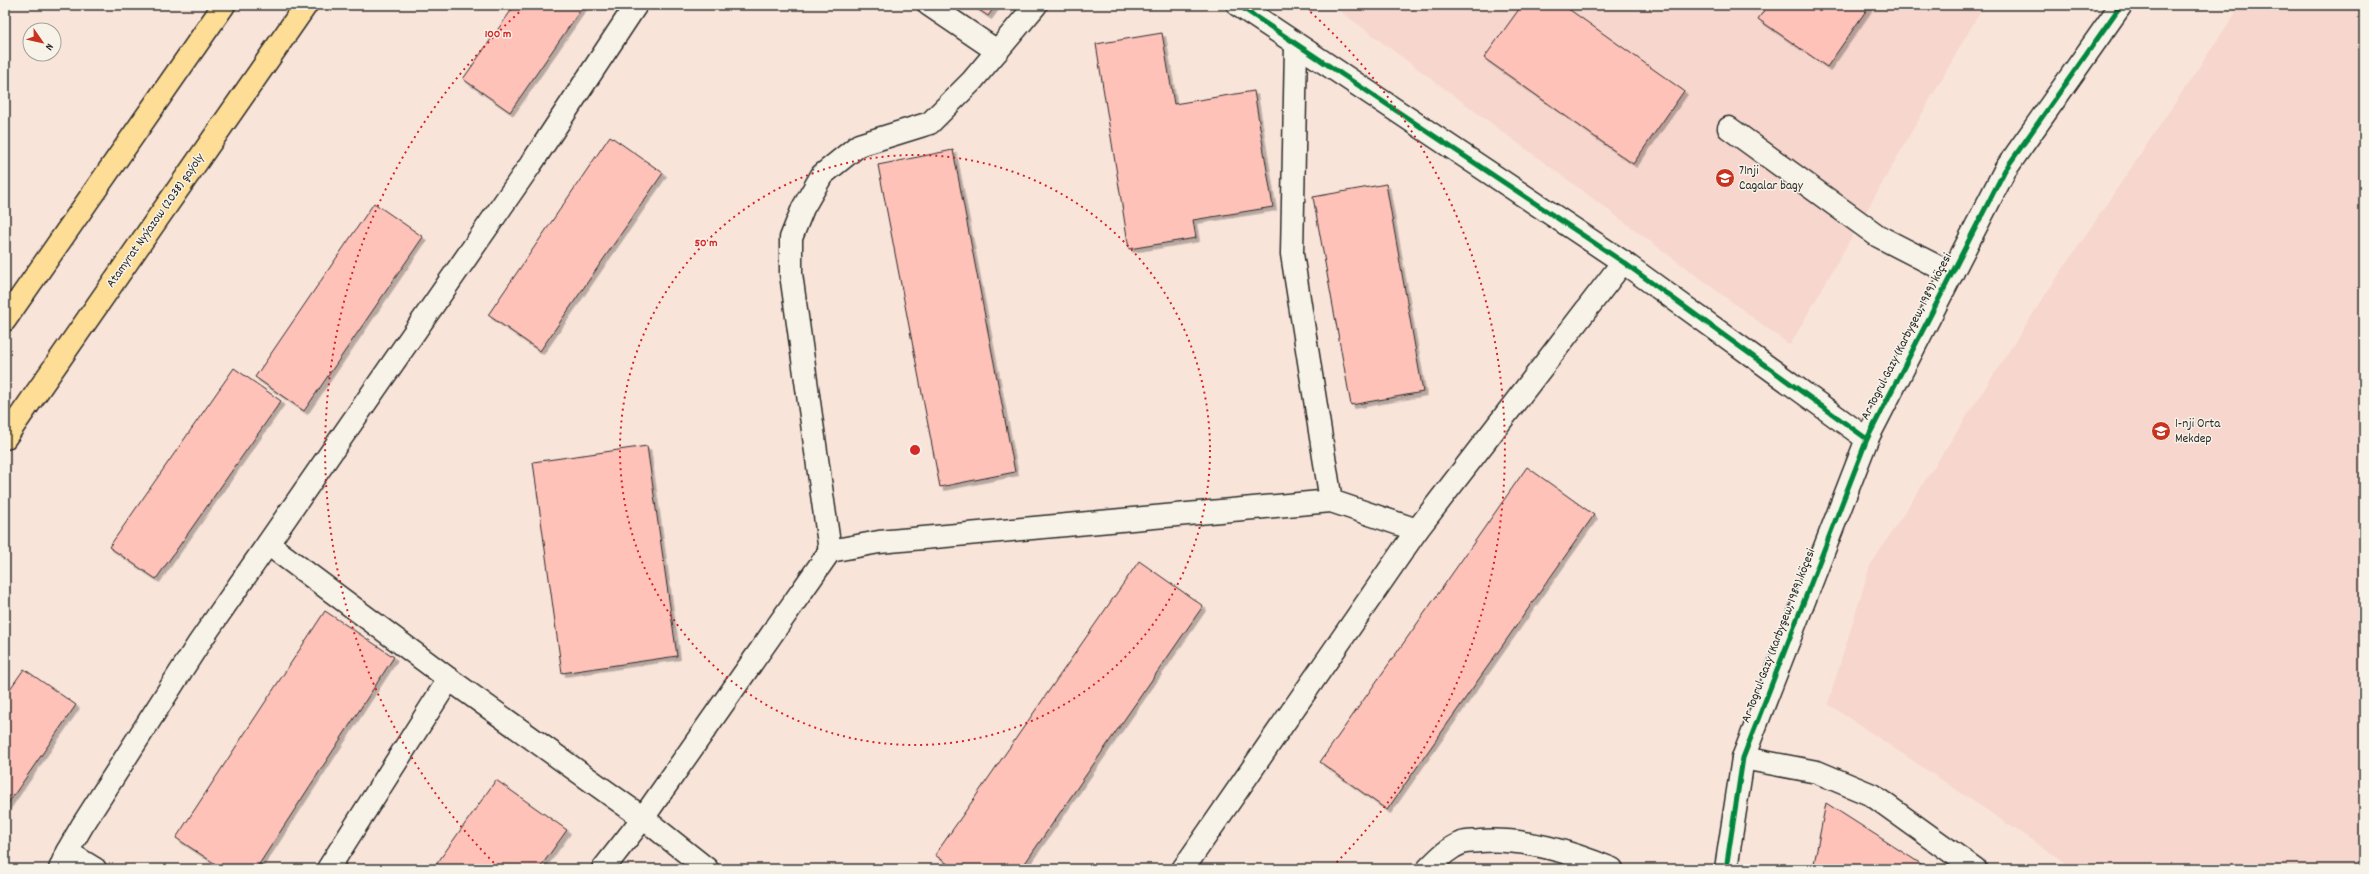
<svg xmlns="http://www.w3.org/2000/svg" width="2369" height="874" font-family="Dekko,sans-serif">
<defs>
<filter id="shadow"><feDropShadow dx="3.5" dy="3.5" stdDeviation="0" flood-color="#0004"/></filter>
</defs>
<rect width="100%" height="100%" fill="#f9e4da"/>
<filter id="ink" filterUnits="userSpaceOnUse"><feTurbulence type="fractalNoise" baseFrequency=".025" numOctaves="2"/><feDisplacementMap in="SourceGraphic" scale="8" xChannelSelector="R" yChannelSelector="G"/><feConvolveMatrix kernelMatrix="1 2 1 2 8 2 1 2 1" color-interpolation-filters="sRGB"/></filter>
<g filter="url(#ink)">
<g fill="#f6d6cd">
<path d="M1332 5H1987L1981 10 1790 345Z"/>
<path d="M2241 5H2354L2364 12V869H2075L1828 704 1870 566 2044 297Z"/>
</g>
<g fill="#fec2b9" stroke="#2b2b2b" filter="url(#shadow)">
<path d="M515 5H584L510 112 463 79Z"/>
<path d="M972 5H996L988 16Z"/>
<path d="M1522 5H1563L1684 91 1633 164 1484 58Z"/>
<path d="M1768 5H1870L1827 67 1758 19Z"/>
<path d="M1162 33 1174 104 1254 91 1273 207 1193 220 1196 238 1129 249 1096 44Z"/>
<path d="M610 136 663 173 540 351 488 315Z"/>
<path d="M953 150 1015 472 940 487 878 165Z"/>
<path d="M1386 184 1423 392 1351 405 1313 197Z"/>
<path d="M374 203 423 237 304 411 255 377Z"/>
<path d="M234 368 281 401 156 579 109 547Z"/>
<path d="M647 446 677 656 562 673 533 462Z"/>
<path d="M1527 467 1594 515 1387 810 1320 762Z"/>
<path d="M1139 561 1203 606 1021 869H955L935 855Z"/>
<path d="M325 611 394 657 256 869H223L176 838Z"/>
<path d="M24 669 76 705 5 808V696Z"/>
<path d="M496 780 567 830 539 869H433Z"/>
<path d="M1826 803 1929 869H1813Z"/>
</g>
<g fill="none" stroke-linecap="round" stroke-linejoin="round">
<g stroke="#2b2b2b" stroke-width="25">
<g id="service">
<path d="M929 5 997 51"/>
<path d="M1296 45 1292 254 1331 501"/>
<path d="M1729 128 1878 236 1952 274"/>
<path d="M1417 530 1623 262"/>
<path d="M268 544 449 679 643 818 707 869"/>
<path d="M830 551 791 274V238L803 208 822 175 859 145 930 123 972 81 1036 5"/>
<path d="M1743 758 1817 772 1872 795 1975 869"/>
<path d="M67 852 95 869"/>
<path d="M60 869 67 852 82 826 199 643 531 164 636 5"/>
<path d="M328 869 449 679"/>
<path d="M603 869 643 818 830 551 879 542 1331 501 1417 530 1183 869"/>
<path d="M1428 869C1438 859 1448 848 1462 843 1467 841 1475 842 1480 841 1526 838 1570 852 1612 869"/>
</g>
</g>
<g stroke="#2b2b2b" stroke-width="25">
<g id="minor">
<path d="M1238 5 1623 262 1867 439"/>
<path d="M1726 869 1743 758 1867 439 2005 170 2121 5"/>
</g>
</g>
<g stroke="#2b2b2b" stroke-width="25">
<g id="primary">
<path d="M5 320 224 5"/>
<path d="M5 438 306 5"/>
</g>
</g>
<use href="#service" stroke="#f7f3e8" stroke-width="22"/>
<use href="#minor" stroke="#f7f3e8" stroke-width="22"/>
<use href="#primary" stroke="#fedd96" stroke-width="22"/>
<g stroke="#f7f3e8" stroke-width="8">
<g id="cycleway">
<path d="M1238 5 1623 262 1867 439"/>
<path d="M1726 869 1743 758 1867 439 2005 170 2121 5"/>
</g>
</g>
<use href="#cycleway" stroke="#00873e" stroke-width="5"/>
</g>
</g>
<g fill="none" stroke="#d62828" stroke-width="2" stroke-dasharray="2 4">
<circle cx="915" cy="450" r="295"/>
<path d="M498 867A590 590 0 0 1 524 8M1306 8A590 590 0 0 1 1332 867"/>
</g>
<defs>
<g id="school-disc" transform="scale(1)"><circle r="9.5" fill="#c8321e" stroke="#f7f3e8"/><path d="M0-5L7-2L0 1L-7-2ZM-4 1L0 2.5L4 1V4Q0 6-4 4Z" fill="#fff"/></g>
</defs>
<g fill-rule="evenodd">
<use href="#school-disc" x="1725" y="178"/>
<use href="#school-disc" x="2161" y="431"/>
</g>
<g text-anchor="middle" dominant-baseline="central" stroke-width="3" stroke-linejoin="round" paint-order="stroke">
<g font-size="13" fill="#2b2b2b" stroke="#f7f3e8" text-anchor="start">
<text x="1739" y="171">71nji<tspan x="1739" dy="15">Cagalar bagy</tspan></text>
<text x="2175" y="424">1-nji Orta<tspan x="2175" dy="15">Mekdep</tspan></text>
</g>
<g font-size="13" fill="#2b2b2b" stroke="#f7f3e8">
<text transform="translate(156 221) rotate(-55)">Atamyrat Nyýazow (2038) şaýoly</text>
<text transform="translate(1907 337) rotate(-63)">Ar Togrul Gazy (Karbyşew, 1989) köçesi</text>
<text transform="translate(1779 636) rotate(-69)">Ar Togrul Gazy (Karbyşew, 1989) köçesi</text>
</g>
</g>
<circle cx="915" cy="450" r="6" fill="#d62828" stroke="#f7f3e8" stroke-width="2"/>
<g font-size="12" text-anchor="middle" font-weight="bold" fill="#d62828" stroke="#f7f3e8" stroke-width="3" stroke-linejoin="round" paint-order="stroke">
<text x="498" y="37">100 m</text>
<text x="706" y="246">50 m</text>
</g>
<rect width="2369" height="874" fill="none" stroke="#f7f3e8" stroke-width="20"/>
<rect x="10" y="10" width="2349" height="854" fill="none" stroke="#2b2b2b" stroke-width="1.5" filter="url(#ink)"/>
<g transform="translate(42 42) rotate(124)"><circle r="19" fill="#f7f3e8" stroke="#a5a39c"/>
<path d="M0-3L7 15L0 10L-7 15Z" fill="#c8321e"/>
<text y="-6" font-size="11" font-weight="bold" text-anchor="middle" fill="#2b2b2b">N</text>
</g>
</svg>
